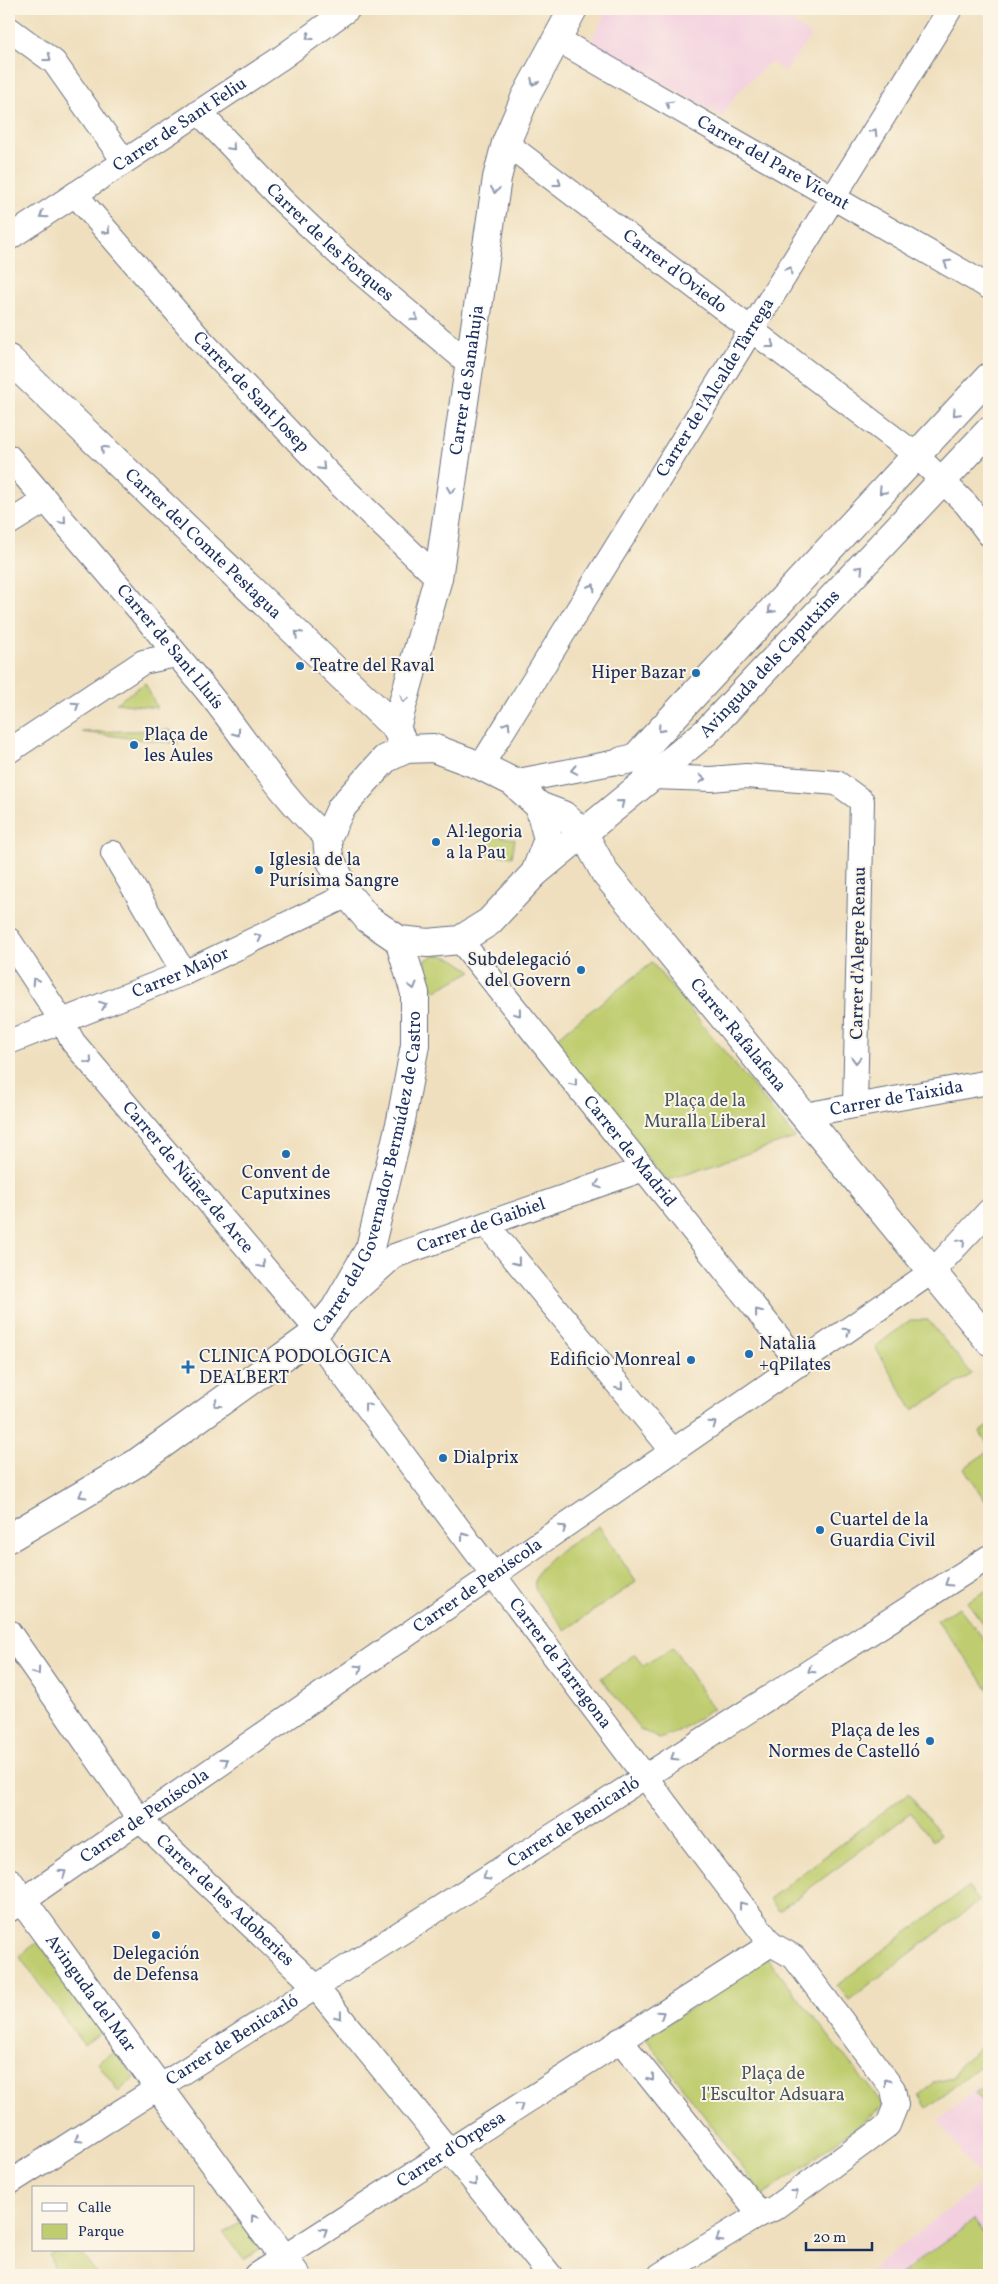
<svg xmlns="http://www.w3.org/2000/svg" width="998" height="2284" font-family="Vollkorn,serif">
<rect width="100%" height="100%" fill="#fcf5e5"/>
<filter id="ink" filterUnits="userSpaceOnUse"><feTurbulence type="fractalNoise" baseFrequency=".02" numOctaves="2"/><feDisplacementMap in="SourceGraphic" scale="10" xChannelSelector="R" yChannelSelector="G"/><feConvolveMatrix kernelMatrix="1 2 1 2 8 2 1 2 1" color-interpolation-filters="sRGB"/></filter>
<filter id="wash" filterUnits="userSpaceOnUse"><feTurbulence type="fractalNoise" baseFrequency=".0096" numOctaves="4" result="noise"/><feDisplacementMap in="SourceGraphic" scale="20" xChannelSelector="R" yChannelSelector="G"/><feGaussianBlur stdDeviation="1.12" result="paint"/><feColorMatrix in="noise" values="0 0 0 0 0 0 0 0 0 0 0 0 0 0 0 0 0 1.4 0 .05"/><feComposite in="paint" operator="in"/></filter>
<g filter="url(#wash)">
<rect width="100%" height="100%" fill="#efdfbe"/>
<g fill="#f3cfe0">
<path d="M608 9H810L793 23 811 35 786 71 770 62 736 94 723 117 590 42Z"/>
<path d="M989 2077V2275H864L983 2182 938 2121Z"/>
</g>
<g fill="#bfcd6f" stroke="#6d7e66">
<path d="M145 683 157 708 116 703Z"/>
<path d="M171 730 179 744 82 732Z"/>
<path d="M490 835 515 839 512 857 487 853Z"/>
<path d="M441 955 454 959 472 971 435 991 422 968 425 960 433 956Z"/>
<path d="M652 963 782 1122 795 1138 666 1180 552 1041Z"/>
<path d="M910 1320H928L972 1374 913 1410 875 1347Z"/>
<path d="M989 1426V1507L964 1468 987 1452 989 1446 980 1432Z"/>
<path d="M599 1526 636 1582 565 1630C559 1621 537 1596 535 1588 529 1564 581 1538 599 1526Z"/>
<path d="M989 1589V1631L967 1602Z"/>
<path d="M959 1607 989 1646V1690L937 1620Z"/>
<path d="M673 1647 713 1709 675 1733 659 1739 640 1729 601 1678 635 1654 643 1666Z"/>
<path d="M908 1793 940 1835 933 1841 911 1813 779 1911 769 1899Z"/>
<path d="M968 1887 979 1901 849 2000 837 1985Z"/>
<path d="M38 1942 103 2031 84 2045 19 1956Z"/>
<path d="M767 1958 884 2106 814 2158C810 2164 772 2188 763 2195L646 2038Z"/>
<path d="M989 2041V2059L927 2108 919 2095 935 2082 953 2078 960 2064Z"/>
<path d="M115 2051 135 2078 118 2091 98 2063Z"/>
<path d="M989 2083V2110L975 2093Z"/>
<path d="M974 2220 989 2241V2272L985 2275H899Z"/>
<path d="M243 2221 259 2244V2249L244 2259 224 2233Z"/>
<path d="M59 2250H79L98 2275H58L49 2256Z"/>
</g>
</g>
<g filter="url(#ink)">
<g fill="none" stroke-linecap="round" stroke-linejoin="round">
<g stroke="#656d80" stroke-width="26">
<g id="minor">
<path d="M9 29 54 62 124 161"/>
<path id="s1" d="M557 39 989 287"/>
<path id="s2" d="M199 112 282 200 341 256 470 364"/>
<path id="s3" d="M506 143 916 455 966 504 989 534"/>
<path id="s4" d="M75 194 200 339 333 478 438 578"/>
<path id="s5" d="M9 238 281 58 348 9"/>
<path id="s6" d="M9 457C75 535 142 612 207 691 247 740 279 796 327 838"/>
<path d="M9 523 46 500"/>
<path d="M9 751 143 662 176 655"/>
<path id="s7" d="M481 766 950 9"/>
<path d="M653 777 711 779 746 776 837 783 862 801 855 1105"/>
<path d="M513 782 622 761"/>
<path d="M113 853 184 973"/>
<path id="s8" d="M9 940 62 1021 73 1042 317 1330"/>
<path id="s9" d="M460 940 800 1364"/>
<path id="s10" d="M9 1042 184 973 348 895"/>
<path id="s11" d="M804 1115 989 1082"/>
<path d="M486 1224 673 1451"/>
<path id="s12" d="M343 1302 394 1256 644 1169"/>
<path id="s13" d="M313 1335 771 1944 794 1957 893 2089 896 2105 888 2125 773 2209 760 2214 620 2040"/>
<path id="s14" d="M9 1632 140 1820 315 1986 550 2275"/>
<path id="s15" d="M9 1910 933 1271 989 1211"/>
<path id="s16" d="M9 2183 989 1557"/>
<path id="s17" d="M256 2275 771 1944"/>
<path d="M660 2275 760 2214"/>
</g>
</g>
<g stroke="#656d80" stroke-width="30">
<g id="tertiary">
<path id="s18" d="M9 359 396 728"/>
<path d="M622 761 635 758 989 377"/>
<path id="s19" d="M539 806 563 815 584 834 605 873 989 1341"/>
<path id="s20" d="M535 873 706 732 989 431"/>
<path id="s21" d="M9 1882 296 2275"/>
</g>
</g>
<g stroke="#656d80" stroke-width="30">
<g id="secondary">
<path d="M433 748 481 766 513 782 539 806 548 839 535 873 489 922 460 940 428 943 399 940 368 919 348 895 329 857 327 838 341 808 385 759 406 749Z"/>
<path id="s22" d="M406 749 396 728 438 578 497 178 506 143 525 98 573 9"/>
<path id="s23" d="M9 1538 135 1464 313 1335 335 1309 370 1248 401 1120 415 1045V993L399 940"/>
</g>
</g>
<use href="#minor" stroke="#fff" stroke-width="24"/>
<use href="#tertiary" stroke="#fff" stroke-width="28"/>
<use href="#secondary" stroke="#fff" stroke-width="28"/>
</g>
<defs><path id="oneway-chevron" d="M-2-3.5L2.5 0L-2 3.5" fill="none" stroke-width="1.6" stroke-linecap="round" stroke-linejoin="round" transform="scale(1.25)"/></defs>
<g stroke="#8d97ae">
<use href="#oneway-chevron" transform="translate(309 37) rotate(144)"/>
<use href="#oneway-chevron" transform="translate(48 58) rotate(38)"/>
<use href="#oneway-chevron" transform="translate(534 82) rotate(118)"/>
<use href="#oneway-chevron" transform="translate(669 104) rotate(-150)"/>
<use href="#oneway-chevron" transform="translate(874 132) rotate(-58)"/>
<use href="#oneway-chevron" transform="translate(232 147) rotate(47)"/>
<use href="#oneway-chevron" transform="translate(558 183) rotate(37)"/>
<use href="#oneway-chevron" transform="translate(495 190) rotate(98)"/>
<use href="#oneway-chevron" transform="translate(43 215) rotate(146)"/>
<use href="#oneway-chevron" transform="translate(107 231) rotate(49)"/>
<use href="#oneway-chevron" transform="translate(947 263) rotate(-150)"/>
<use href="#oneway-chevron" transform="translate(789 270) rotate(-58)"/>
<use href="#oneway-chevron" transform="translate(415 318) rotate(40)"/>
<use href="#oneway-chevron" transform="translate(771 345) rotate(37)"/>
<use href="#oneway-chevron" transform="translate(956 413) rotate(133)"/>
<use href="#oneway-chevron" transform="translate(104 449) rotate(-136)"/>
<use href="#oneway-chevron" transform="translate(322 467) rotate(46)"/>
<use href="#oneway-chevron" transform="translate(451 490) rotate(98)"/>
<use href="#oneway-chevron" transform="translate(882 491) rotate(133)"/>
<use href="#oneway-chevron" transform="translate(63 521) rotate(50)"/>
<use href="#oneway-chevron" transform="translate(860 569) rotate(-47)"/>
<use href="#oneway-chevron" transform="translate(592 587) rotate(-58)"/>
<use href="#oneway-chevron" transform="translate(771 610) rotate(133)"/>
<use href="#oneway-chevron" transform="translate(298 634) rotate(-136)"/>
<use href="#oneway-chevron" transform="translate(404 699) rotate(106)"/>
<use href="#oneway-chevron" transform="translate(76 705) rotate(-33)"/>
<use href="#oneway-chevron" transform="translate(507 725) rotate(-58)"/>
<use href="#oneway-chevron" transform="translate(661 729) rotate(132)"/>
<use href="#oneway-chevron" transform="translate(237 733) rotate(54)"/>
<use href="#oneway-chevron" transform="translate(574 770) rotate(169)"/>
<use href="#oneway-chevron" transform="translate(702 779) rotate(2)"/>
<use href="#oneway-chevron" transform="translate(621 803) rotate(-39)"/>
<use href="#oneway-chevron" transform="translate(259 937) rotate(-26)"/>
<use href="#oneway-chevron" transform="translate(35 981) rotate(-123)"/>
<use href="#oneway-chevron" transform="translate(413 986) rotate(75)"/>
<use href="#oneway-chevron" transform="translate(103 1005) rotate(-21)"/>
<use href="#oneway-chevron" transform="translate(518 1013) rotate(51)"/>
<use href="#oneway-chevron" transform="translate(856 1060) rotate(91)"/>
<use href="#oneway-chevron" transform="translate(89 1061) rotate(50)"/>
<use href="#oneway-chevron" transform="translate(574 1083) rotate(51)"/>
<use href="#oneway-chevron" transform="translate(598 1185) rotate(161)"/>
<use href="#oneway-chevron" transform="translate(962 1242) rotate(-46)"/>
<use href="#oneway-chevron" transform="translate(517 1262) rotate(51)"/>
<use href="#oneway-chevron" transform="translate(262 1265) rotate(50)"/>
<use href="#oneway-chevron" transform="translate(758 1312) rotate(-129)"/>
<use href="#oneway-chevron" transform="translate(847 1331) rotate(-35)"/>
<use href="#oneway-chevron" transform="translate(620 1387) rotate(51)"/>
<use href="#oneway-chevron" transform="translate(217 1404) rotate(144)"/>
<use href="#oneway-chevron" transform="translate(367 1406) rotate(-127)"/>
<use href="#oneway-chevron" transform="translate(713 1424) rotate(-35)"/>
<use href="#oneway-chevron" transform="translate(82 1495) rotate(150)"/>
<use href="#oneway-chevron" transform="translate(563 1528) rotate(-35)"/>
<use href="#oneway-chevron" transform="translate(464 1536) rotate(-127)"/>
<use href="#oneway-chevron" transform="translate(948 1583) rotate(148)"/>
<use href="#oneway-chevron" transform="translate(359 1668) rotate(-35)"/>
<use href="#oneway-chevron" transform="translate(811 1670) rotate(147)"/>
<use href="#oneway-chevron" transform="translate(37 1672) rotate(55)"/>
<use href="#oneway-chevron" transform="translate(674 1757) rotate(148)"/>
<use href="#oneway-chevron" transform="translate(225 1761) rotate(-35)"/>
<use href="#oneway-chevron" transform="translate(63 1873) rotate(-35)"/>
<use href="#oneway-chevron" transform="translate(486 1877) rotate(148)"/>
<use href="#oneway-chevron" transform="translate(742 1905) rotate(-127)"/>
<use href="#oneway-chevron" transform="translate(661 2014) rotate(-33)"/>
<use href="#oneway-chevron" transform="translate(339 2016) rotate(51)"/>
<use href="#oneway-chevron" transform="translate(651 2078) rotate(51)"/>
<use href="#oneway-chevron" transform="translate(887 2082) rotate(-127)"/>
<use href="#oneway-chevron" transform="translate(520 2106) rotate(-33)"/>
<use href="#oneway-chevron" transform="translate(78 2139) rotate(148)"/>
<use href="#oneway-chevron" transform="translate(474 2183) rotate(50)"/>
<use href="#oneway-chevron" transform="translate(795 2193) rotate(-36)"/>
<use href="#oneway-chevron" transform="translate(254 2218) rotate(-126)"/>
<use href="#oneway-chevron" transform="translate(324 2231) rotate(-33)"/>
<use href="#oneway-chevron" transform="translate(719 2239) rotate(149)"/>
</g>
</g>
<g fill="#1f6fb2" stroke="#fcf5e5" stroke-width="2">
<circle cx="300" cy="666" r="5"/>
<circle cx="696" cy="673" r="5"/>
<circle cx="134" cy="745" r="5"/>
<circle cx="436" cy="842" r="5"/>
<circle cx="259" cy="870" r="5"/>
<circle cx="581" cy="970" r="5"/>
<circle cx="286" cy="1154" r="5"/>
<circle cx="749" cy="1354" r="5"/>
<circle cx="691" cy="1360" r="5"/>
<path d="M185.5 1359.5h5v5h5v5h-5v5h-5v-5h-5v-5h5z"/>
<circle cx="443" cy="1458" r="5"/>
<circle cx="820" cy="1530" r="5"/>
<circle cx="930" cy="1741" r="5"/>
<circle cx="156" cy="1935" r="5"/>
</g>
<g text-anchor="middle" dominant-baseline="central" stroke-width="4" stroke-linejoin="round" paint-order="stroke">
<g font-size="18" fill="#1b2f5e" stroke="#fcf5e5">
<text stroke="none"><textPath href="#s5" startOffset="205">Carrer de Sant Feliu</textPath></text>
<text stroke="none"><textPath href="#s1" startOffset="249">Carrer del Pare Vicent</textPath></text>
<text stroke="none"><textPath href="#s2" startOffset="185">Carrer de les Forques</textPath></text>
<text stroke="none"><textPath href="#s3" startOffset="212">Carrer d'Oviedo</textPath></text>
<text stroke="none"><textPath href="#s22" startOffset="379">Carrer de Sanahuja</textPath></text>
<text stroke="none"><textPath href="#s7" startOffset="445">Carrer de l'Alcalde Tàrrega</textPath></text>
<text stroke="none"><textPath href="#s4" startOffset="265">Carrer de Sant Josep</textPath></text>
<text stroke="none"><textPath href="#s18" startOffset="268">Carrer del Comte Pestagua</textPath></text>
<text stroke="none"><textPath href="#s6" startOffset="249">Carrer de Sant Lluís</textPath></text>
<text stroke="none"><textPath href="#s20" startOffset="315">Avinguda dels Caputxins</textPath></text>
<text transform="translate(859 953) rotate(-89)">Carrer d'Alegre Renau</text>
<text stroke="none"><textPath href="#s10" startOffset="185">Carrer Major</textPath></text>
<text stroke="none"><textPath href="#s19" startOffset="308">Carrer Rafalafena</textPath></text>
<text stroke="none"><textPath href="#s11" startOffset="94">Carrer de Taixida</textPath></text>
<text stroke="none"><textPath href="#s9" startOffset="271">Carrer de Madrid</textPath></text>
<text stroke="none"><textPath href="#s23" startOffset="542">Carrer del Governador Bermúdez de Castro</textPath></text>
<text stroke="none"><textPath href="#s8" startOffset="298">Carrer de Núñez de Arce</textPath></text>
<text stroke="none"><textPath href="#s12" startOffset="161">Carrer de Gaibiel</textPath></text>
<text stroke="none"><textPath href="#s15" startOffset="570">Carrer de Peníscola</textPath></text>
<text stroke="none"><textPath href="#s13" startOffset="411">Carrer de Tarragona</textPath></text>
<text stroke="none"><textPath href="#s15" startOffset="165">Carrer de Peníscola</textPath></text>
<text stroke="none"><textPath href="#s16" startOffset="670">Carrer de Benicarló</textPath></text>
<text stroke="none"><textPath href="#s14" startOffset="346">Carrer de les Adoberies</textPath></text>
<text stroke="none"><textPath href="#s21" startOffset="138">Avinguda del Mar</textPath></text>
<text stroke="none"><textPath href="#s16" startOffset="265">Carrer de Benicarló</textPath></text>
<text stroke="none"><textPath href="#s17" startOffset="232">Carrer d'Orpesa</textPath></text>
</g>
<g font-size="18" fill="#1b2f5e" stroke="#fcf5e5" text-anchor="start">
<text x="310" y="666">Teatre del Raval</text>
<text x="686" y="673" text-anchor="end">Hiper Bazar</text>
<text x="144" y="735">Plaça de<tspan x="144" dy="21">les Aules</tspan></text>
<text x="446" y="832">Al·legoria<tspan x="446" dy="21">a la Pau</tspan></text>
<text x="269" y="860">Iglesia de la<tspan x="269" dy="21">Purísima Sangre</tspan></text>
<text x="571" y="960" text-anchor="end">Subdelegació<tspan x="571" dy="21">del Govern</tspan></text>
<text x="286" y="1173" text-anchor="middle">Convent de<tspan x="286" dy="21">Caputxines</tspan></text>
<text x="759" y="1344">Natalia<tspan x="759" dy="21">+qPilates</tspan></text>
<text x="199" y="1357">CLINICA PODOLÓGICA<tspan x="199" dy="21">DEALBERT</tspan></text>
<text x="681" y="1360" text-anchor="end">Edificio Monreal</text>
<text x="453" y="1458">Dialprix</text>
<text x="830" y="1520">Cuartel de la<tspan x="830" dy="21">Guardia Civil</tspan></text>
<text x="920" y="1731" text-anchor="end">Plaça de les<tspan x="920" dy="21">Normes de Castelló</tspan></text>
<text x="156" y="1954" text-anchor="middle">Delegación<tspan x="156" dy="21">de Defensa</tspan></text>
</g>
<g font-size="18" fill="#445662" stroke="#fcf5e5">
<text x="705" y="1101">Plaça de la<tspan x="705" dy="21">Muralla Liberal</tspan></text>
<text x="773" y="2074">Plaça de<tspan x="773" dy="21">l'Escultor Adsuara</tspan></text>
</g>
</g>
<rect width="998" height="2284" fill="none" stroke="#fcf5e5" stroke-width="30"/>
<rect x="32" y="2186" width="162" height="65" fill="#fcf5e5" stroke="#a2a6af"/>
<rect x="42" y="2203" width="25" height="8" fill="#ffffff" stroke="#a2a6af"/>
<text x="78" y="2212" font-size="15" fill="#1b2f5e">Calle</text>
<rect x="42" y="2224" width="25" height="15" fill="#bfcd6f" stroke="#a2a6af"/>
<text x="78" y="2236" font-size="15" fill="#1b2f5e">Parque</text>
<path d="M806 2242v8h66v-8" fill="none" stroke="#1b2f5e" stroke-width="2.5"/>
<text x="813" y="2242" font-size="15" fill="#1b2f5e" stroke="#fcf5e5" stroke-width="4" paint-order="stroke">20 m</text>
</svg>
